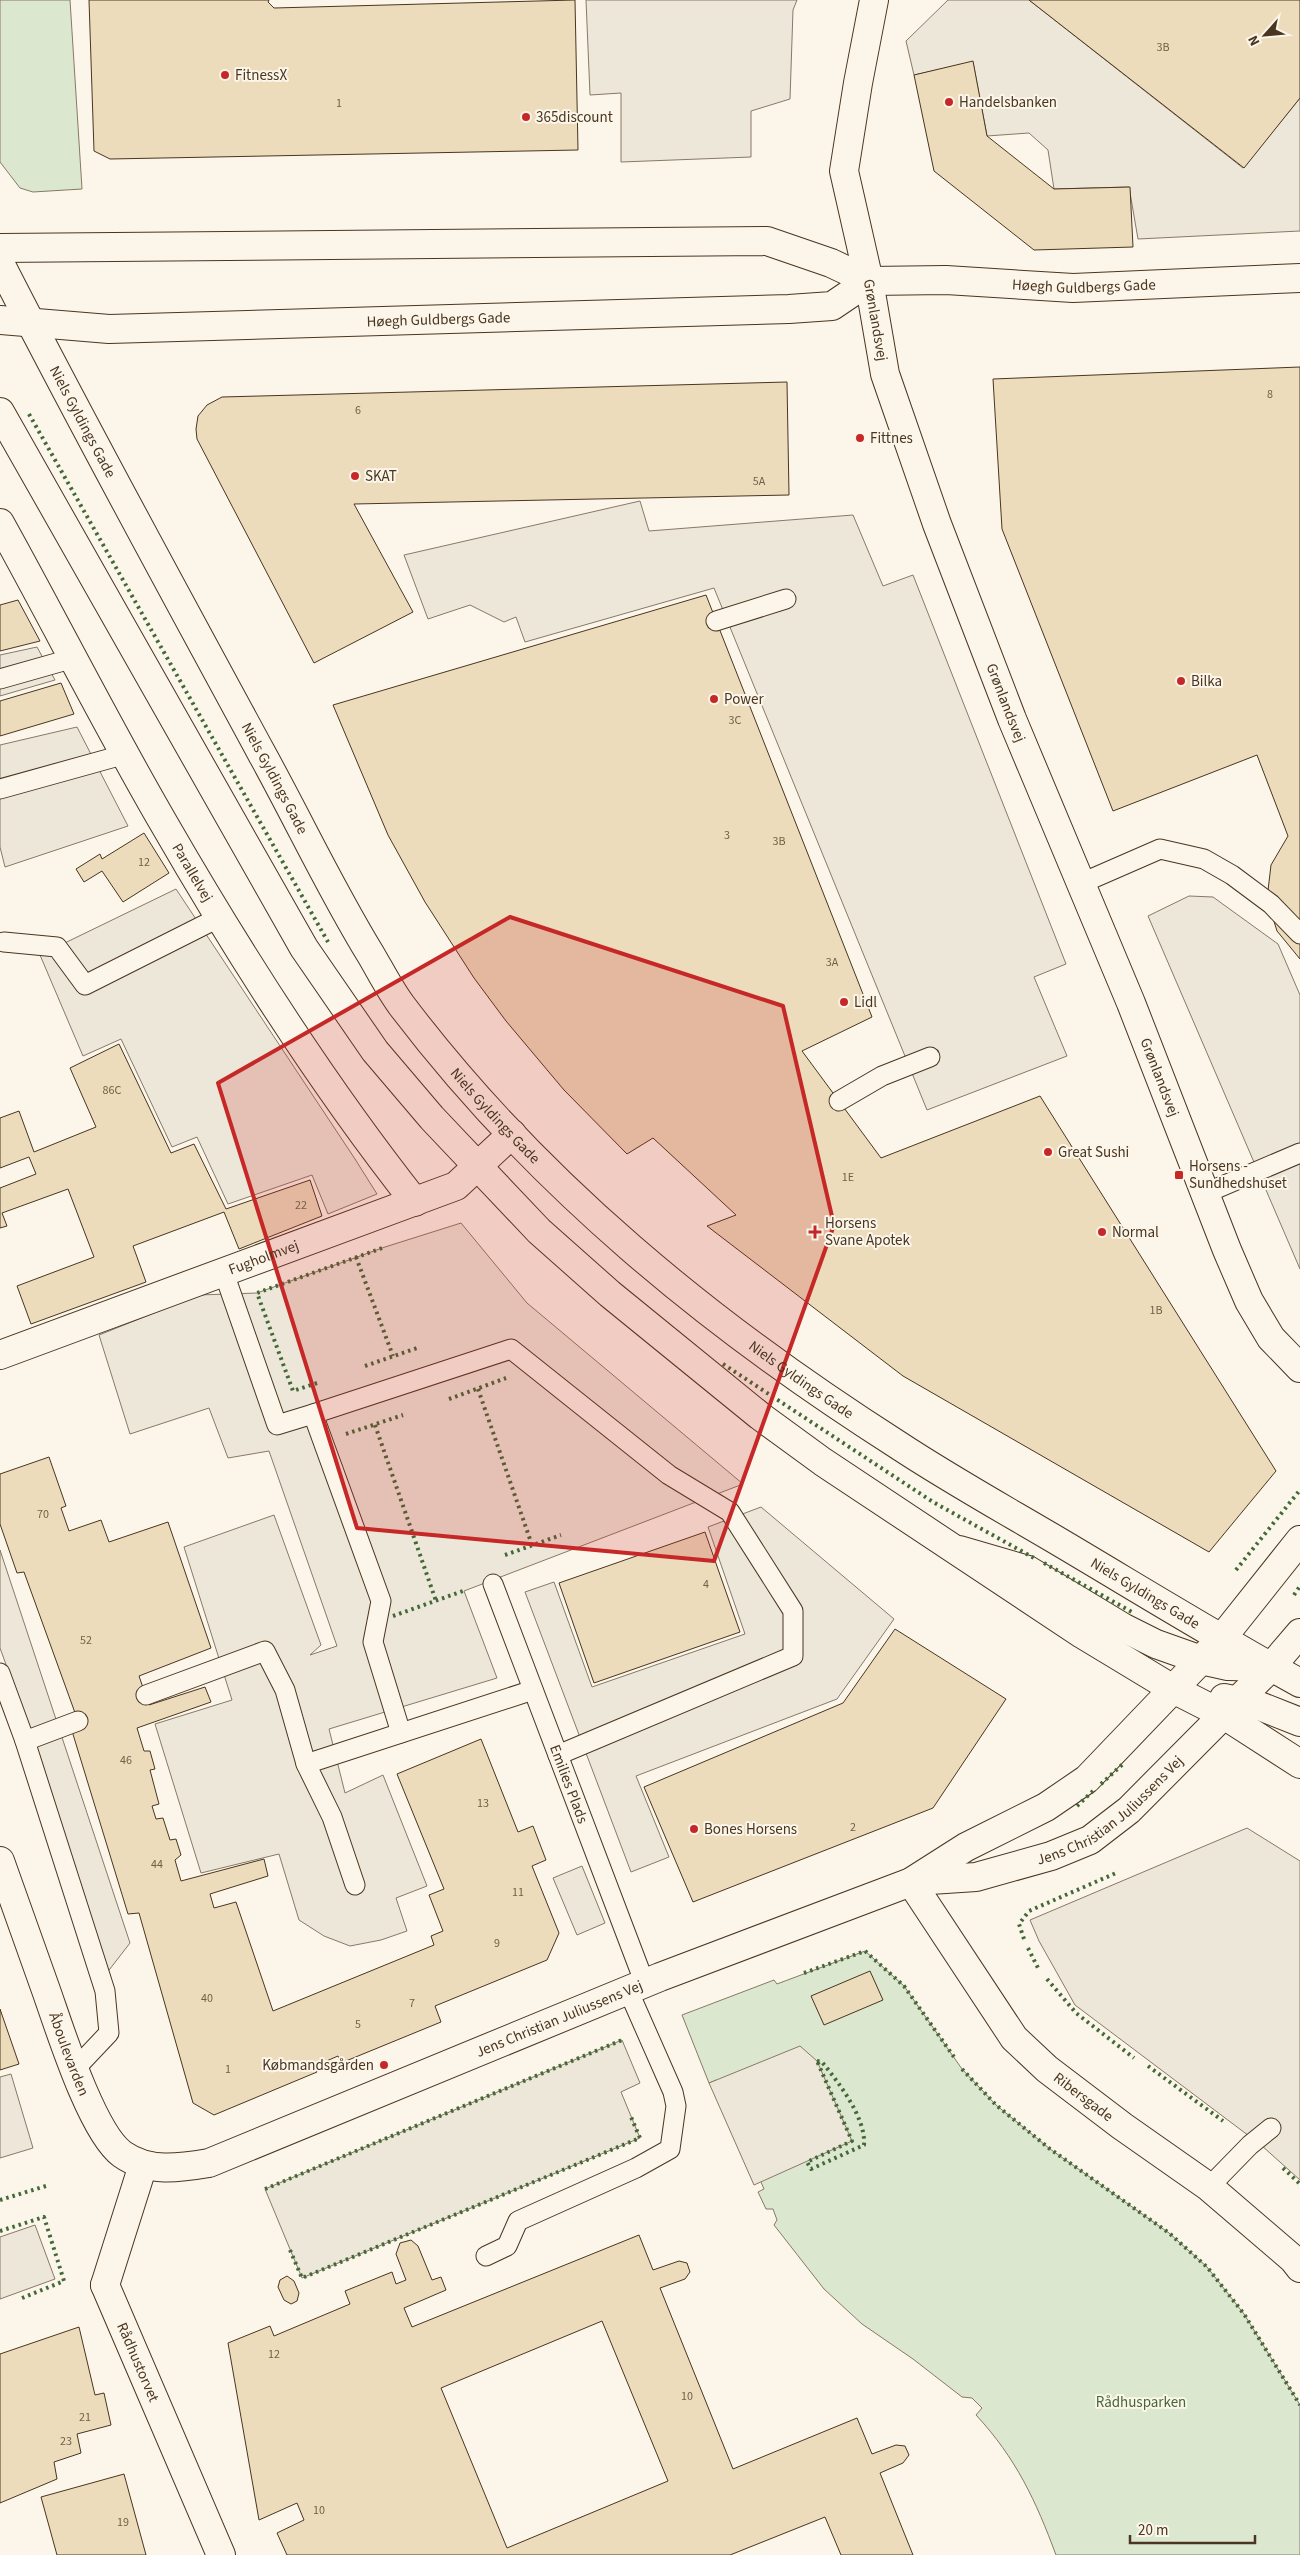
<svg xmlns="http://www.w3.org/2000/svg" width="1300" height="2555" font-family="'Source Sans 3',sans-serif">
<rect width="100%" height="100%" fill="#fbf6e9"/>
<g fill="#dce7d0" stroke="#887966">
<path d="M0 0H70L82 189 33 192 20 188 0 162Z"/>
<path d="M865 1951 904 1986 962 2069 996 2105 1050 2149 1169 2233 1207 2267 1244 2314 1300 2405V2555H1056C1036 2501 1016 2458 976 2415L982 2408 972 2398 962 2397 913 2359 862 2324 824 2289 774 2225 777 2220 773 2209H766L758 2192 764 2189 716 2080 709 2083 682 2015 774 1980 777 1984Z"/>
</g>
<g fill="#ede7d9" stroke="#887966">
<path d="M586 0H797L793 10 790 99 751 111V157L621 162V93L590 95Z"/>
<path d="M948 0H1029L1243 168 1300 98V231L1138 239 1129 187 1054 189 1048 150 1029 133 987 136 973 62 914 75 906 41Z"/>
<path d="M640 501 649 531 853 515 883 586 913 575 1066 964 1034 977 1067 1056 927 1110 714 588 525 642 516 617 504 622 470 605 428 619 404 555Z"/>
<path d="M37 647 55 680 0 696V655Z"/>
<path d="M77 727 128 826 5 867 0 847V745Z"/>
<path d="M176 889 355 1159 377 1194 328 1214 312 1175 228 1204 197 1137 172 1147 121 1039 83 1056 40 955Z"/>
<path d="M1189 896 1213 897 1278 944 1300 995V1269L1148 916Z"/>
<path d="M461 1223 527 1303 743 1484 464 1591 497 1678 329 1729 345 1793 383 1775 427 1886 396 1898 407 1931 381 1940 350 1946 324 1936 299 1920 279 1854 201 1873 155 1724 232 1700 184 1547 274 1515 321 1645 310 1655 337 1646 269 1451 228 1458 209 1408 130 1434 99 1335 199 1295 257 1293 385 1247Z"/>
<path d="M761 1507 894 1619 837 1699 636 1776 669 1857 631 1872 525 1592 554 1582 592 1687 745 1634 708 1527Z"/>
<path d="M0 1550 130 1943 106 1974 43 1766 0 1648Z"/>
<path d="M1247 1828 1300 1861V2180L1261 2145 1075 2005 1039 1941 1030 1920Z"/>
<path d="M582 1866 605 1923 577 1935 553 1878Z"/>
<path d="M622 2040 640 2083 621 2092 640 2138 302 2278 265 2189Z"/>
<path d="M800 2046 817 2061 852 2141 754 2185 709 2083Z"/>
<path d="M11 2074 33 2148 0 2158V2077Z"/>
<path d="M35 2225 55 2279 0 2299V2237Z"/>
</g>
<g fill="#ecdcbc" stroke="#4a3520" fill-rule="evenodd">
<path d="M89 0H269L268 2 274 8 575 0 578 150 110 159 94 151Z"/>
<path d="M1029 0H1300V98L1244 168Z"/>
<path d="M973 61 987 136 1054 189 1130 187 1133 247 1034 250 934 171 914 75Z"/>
<path d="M1300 367V959L1277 931 1267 899 1271 865 1288 836 1257 755 1113 811 1002 529 993 379Z"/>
<path d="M787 382 789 495 354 504 413 612 314 663 197 439 196 429 198 416 207 405 222 397Z"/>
<path d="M706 595 872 1017 802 1051 881 1158 1040 1096 1276 1471 1209 1552 903 1376 707 1226 736 1215 653 1138 627 1154 564 1090 506 1021 474 978 425 902 388 835 333 705Z"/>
<path d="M18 600 40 641 0 651V605Z"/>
<path d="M61 683 74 714 0 736V701Z"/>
<path d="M144 833 169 873 123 902 102 871 84 882 76 869 100 854 102 859Z"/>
<path d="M119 1044 171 1153 194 1144 226 1209 310 1180 322 1216 239 1249 224 1212 133 1246 146 1282 31 1324 17 1286 94 1257 68 1189 2 1213 7 1226 0 1228V1188L36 1174 29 1157 0 1168V1118L19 1111 34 1152 96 1127 70 1068Z"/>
<path d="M49 1457 66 1506 61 1508 69 1531 101 1520 109 1542 168 1522 211 1648 139 1676 149 1705 205 1687 211 1702 137 1728 144 1751H150L155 1769 150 1770 159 1804 152 1806 156 1819 163 1818 170 1840 176 1839 181 1855 175 1860 181 1881 264 1859 268 1876 210 1894 214 1908 236 1902 273 2011 434 1945 431 1936 443 1931 429 1895 444 1889 397 1774 481 1739 518 1832 533 1826 546 1860 532 1866 559 1933 547 1960 435 2006 441 2022 341 2063 338 2056 315 2066 317 2072 214 2115 193 2103 139 1913 128 1914 72 1731 78 1721 24 1572 17 1573 0 1524V1474Z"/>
<path d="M705 1532 740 1632 594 1683 559 1583Z"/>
<path d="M895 1629 1006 1699 933 1808 693 1902 644 1787 843 1703Z"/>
<path d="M870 1971 883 2000 824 2025 811 1996Z"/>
<path d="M0 2009 19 2064 0 2070Z"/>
<path d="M639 2235 653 2270 679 2261 687 2263 690 2272 685 2279 660 2288 733 2469 857 2418 872 2454 896 2445 905 2446 909 2455 903 2463 880 2473 913 2555H841L825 2517 730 2555H287L277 2533 304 2520 297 2503 259 2520 228 2343 270 2326 274 2336 350 2304 345 2291 392 2272 396 2284 406 2280 396 2254 400 2243 411 2240 418 2246 432 2280 441 2277 446 2290 404 2308 412 2327ZM602 2321 668 2481 507 2548 441 2388Z"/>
<path d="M287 2276 294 2281 299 2293 297 2301 291 2304 284 2300 278 2287 280 2280Z"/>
<path d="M79 2327 95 2395 104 2393 111 2425 77 2434 81 2453 54 2462 57 2479 0 2503V2354Z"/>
<path d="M124 2474 146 2555H57L41 2497Z"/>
</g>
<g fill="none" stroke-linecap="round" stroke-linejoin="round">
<g stroke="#4a3520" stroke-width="21">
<g id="service">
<path d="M716 621 786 599"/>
<path d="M0 679 74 658"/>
<path d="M0 789 126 754"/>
<path d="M1082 883 1160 849 1204 859 1232 875 1271 904 1300 934"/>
<path d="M4 942 57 947 85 985 220 917"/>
<path d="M839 1101 882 1076 930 1057"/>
<path d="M1206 1193 1300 1153"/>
<path d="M224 1273 277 1425 313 1414"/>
<path id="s1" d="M493 1584 645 1984"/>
<path d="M0 1673 25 1741 78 1721"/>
<path d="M146 1695 265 1651 285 1690 306 1764"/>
<path d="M401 1733 373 1642 381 1601 313 1414 511 1349 669 1475 730 1512 793 1611V1656L558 1755"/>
<path d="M25 1741 105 1991 109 2033 74 2070"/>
<path d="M355 1885 332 1817 306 1764 533 1690"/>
<path d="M1209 2187 1250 2145 1271 2128"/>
<path d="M486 2256 507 2246 518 2221 636 2168 670 2149 676 2106 673 2092 628 1990"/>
</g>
</g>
<g stroke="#4a3520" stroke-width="30">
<g id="pedestrian">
<path id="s2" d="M105 2285 221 2555"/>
</g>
</g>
<g stroke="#4a3520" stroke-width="30">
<g id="minor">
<path id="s3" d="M874 0 858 83 844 171 869 281 885 374 937 524 1012 719 1131 1003 1227 1250 1249 1301 1271 1338 1300 1368"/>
<path id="s4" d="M0 523C55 622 106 724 163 822 239 954 321 1083 415 1202"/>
<path id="s5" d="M0 1355 456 1186 512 1134"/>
<path d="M959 1550 1028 1570 1124 1628 1156 1644 1201 1660 1228 1666 1271 1667 1300 1633"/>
<path d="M1222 1638 1300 1540"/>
<path d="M105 2285 143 2165"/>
</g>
</g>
<g stroke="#4a3520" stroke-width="30">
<g id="tertiary">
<path id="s6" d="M0 248 767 241 831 263 869 281 946 280 1073 288 1300 278"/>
<path id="s7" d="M0 263C84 428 174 591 262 754 299 821 331 890 371 955 381 972 390 990 402 1006 537 1184 711 1326 898 1445 948 1478 1000 1507 1051 1537 1134 1586 1216 1637 1300 1683"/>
<path id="s8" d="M0 320 109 329 789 309 832 306 869 281"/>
<path d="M0 412 304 948 375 1051 432 1118 539 1231 610 1294 760 1416 823 1462 1082 1634 1173 1689 1224 1715 1300 1764"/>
<path d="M1224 1698 1257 1705 1300 1722"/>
<path id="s9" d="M0 1861C16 1905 31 1949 47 1993 60 2030 92 2132 122 2154 149 2173 179 2168 209 2163L660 1977 911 1882 966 1847 1046 1807 1087 1779 1222 1638"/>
<path id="s10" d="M915 1881 976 1877 1051 1856 1090 1840 1129 1810 1271 1667"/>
<path id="s11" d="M911 1882 1014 2038 1047 2069 1122 2126 1209 2187 1293 2259 1300 2268"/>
</g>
</g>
<use href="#service" stroke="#fbf6e9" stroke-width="19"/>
<use href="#pedestrian" stroke="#fbf6e9" stroke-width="28"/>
<use href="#minor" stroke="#fbf6e9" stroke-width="28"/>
<use href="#tertiary" stroke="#fbf6e9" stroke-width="28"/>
<g stroke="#436837" stroke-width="4" stroke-dasharray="2.5 4" stroke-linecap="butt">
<path d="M29 414 328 942"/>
<path d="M356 1257 393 1356"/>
<path d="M723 1364 933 1502 1034 1558"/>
<path d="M365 1366 420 1347"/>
<path d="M317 1383 293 1391 257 1293 385 1247"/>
<path d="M478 1389 532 1545"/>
<path d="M449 1399 506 1378"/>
<path d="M375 1425 436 1601"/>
<path d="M346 1434 403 1415"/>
<path d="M505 1555 561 1535"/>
<path d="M1044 1563 1132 1612"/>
<path d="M1236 1570 1300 1490"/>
<path d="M1294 1595 1300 1586"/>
<path d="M393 1616 463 1591"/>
<path d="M1101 1784 1124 1763"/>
<path d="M1077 1806 1094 1790"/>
<path d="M1024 1939 1019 1924 1029 1911 1116 1873"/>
<path d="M1028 1948 1038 1968"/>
<path d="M804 1973 865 1951 904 1986 954 2057"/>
<path d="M1047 1979 1076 2013 1134 2058"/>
<path d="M817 2061 822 2062C839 2083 866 2118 864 2145L811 2169 807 2162 852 2141Z"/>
<path d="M1148 2066 1223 2121"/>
<path d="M962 2069 996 2105 1050 2149 1169 2233 1207 2267 1244 2314 1300 2405"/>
<path d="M1283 2168 1300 2184"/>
<path d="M265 2189 622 2040"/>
<path d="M0 2200 46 2186"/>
<path d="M0 2231 44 2217 64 2281 22 2298"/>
<path d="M290 2250 302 2278 640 2138 631 2117"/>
</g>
</g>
<path fill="#c62828" fill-opacity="0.2" stroke="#c62828" stroke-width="4" stroke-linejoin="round" d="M510 917 783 1006 834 1225 714 1561 357 1528 218 1083Z"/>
<g fill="#c62828" stroke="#fbf6e9" stroke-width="2">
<circle cx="225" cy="75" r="5"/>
<circle cx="949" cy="102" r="5"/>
<circle cx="526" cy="117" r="5"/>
<circle cx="860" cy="438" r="5"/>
<circle cx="355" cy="476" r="5"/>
<circle cx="1181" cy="681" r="5"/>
<circle cx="714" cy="699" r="5"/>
<circle cx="844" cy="1002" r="5"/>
<circle cx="1048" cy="1152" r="5"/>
<rect x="1174" y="1170" width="10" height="10" rx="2.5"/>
<path d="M812.5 1224.5h5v5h5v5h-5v5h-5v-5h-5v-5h5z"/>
<circle cx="1102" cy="1232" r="5"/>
<circle cx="694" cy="1829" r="5"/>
<circle cx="384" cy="2065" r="5"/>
</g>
<g text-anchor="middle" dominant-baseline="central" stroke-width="4" stroke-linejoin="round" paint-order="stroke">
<g font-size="12" fill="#725f47">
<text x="1163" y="47">3B</text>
<text x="339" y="103">1</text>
<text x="1270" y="394">8</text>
<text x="358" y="410">6</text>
<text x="759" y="481">5A</text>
<text x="735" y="720">3C</text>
<text x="727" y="835">3</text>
<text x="779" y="841">3B</text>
<text x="144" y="862">12</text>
<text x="832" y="962">3A</text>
<text x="112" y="1090">86C</text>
<text x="848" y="1177">1E</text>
<text x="301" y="1205">22</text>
<text x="1156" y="1310">1B</text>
<text x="43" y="1514">70</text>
<text x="706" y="1584">4</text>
<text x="86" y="1640">52</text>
<text x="126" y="1760">46</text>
<text x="483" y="1803">13</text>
<text x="853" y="1827">2</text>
<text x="157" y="1864">44</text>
<text x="518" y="1892">11</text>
<text x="497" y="1943">9</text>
<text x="207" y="1998">40</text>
<text x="412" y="2003">7</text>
<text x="358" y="2024">5</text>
<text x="228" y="2069">1</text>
<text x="274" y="2354">12</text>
<text x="687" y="2396">10</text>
<text x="85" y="2417">21</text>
<text x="66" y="2441">23</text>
<text x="319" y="2510">10</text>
<text x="123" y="2522">19</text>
</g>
<g font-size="15" fill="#4a3520" stroke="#fbf6e9" text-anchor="start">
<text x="235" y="75">FitnessX</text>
<text x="959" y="102">Handelsbanken</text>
<text x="536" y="117">365discount</text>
<text x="870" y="438">Fittnes</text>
<text x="365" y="476">SKAT</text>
<text x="1191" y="681">Bilka</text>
<text x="724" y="699">Power</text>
<text x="854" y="1002">Lidl</text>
<text x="1058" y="1152">Great Sushi</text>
<text x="1189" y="1166">Horsens -<tspan x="1189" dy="17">Sundhedshuset</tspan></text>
<text x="825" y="1223">Horsens<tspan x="825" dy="17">Svane Apotek</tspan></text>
<text x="1112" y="1232">Normal</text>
<text x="704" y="1829">Bones Horsens</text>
<text x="374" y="2065" text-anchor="end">Købmandsgården</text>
</g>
<g font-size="15" fill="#4a3520" stroke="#fbf6e9">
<text stroke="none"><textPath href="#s6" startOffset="1092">Høegh Guldbergs Gade</textPath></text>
<text stroke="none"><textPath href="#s8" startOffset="439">Høegh Guldbergs Gade</textPath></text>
<text stroke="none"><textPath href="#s3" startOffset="326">Grønlandsvej</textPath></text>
<text stroke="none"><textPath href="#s7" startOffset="179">Niels Gyldings Gade</textPath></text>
<text stroke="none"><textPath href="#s3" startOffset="731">Grønlandsvej</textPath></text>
<text stroke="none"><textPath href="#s7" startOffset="584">Niels Gyldings Gade</textPath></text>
<text stroke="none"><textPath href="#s4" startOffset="399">Parallelvej</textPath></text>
<text stroke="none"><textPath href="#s3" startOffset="1136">Grønlandsvej</textPath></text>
<text stroke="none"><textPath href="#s7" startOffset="989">Niels Gyldings Gade</textPath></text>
<text stroke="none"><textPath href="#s5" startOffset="281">Fugholmvej</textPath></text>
<text stroke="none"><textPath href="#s7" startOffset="1394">Niels Gyldings Gade</textPath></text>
<text stroke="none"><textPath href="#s7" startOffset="1799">Niels Gyldings Gade</textPath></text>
<text stroke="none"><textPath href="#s1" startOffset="214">Emilies Plads</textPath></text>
<text stroke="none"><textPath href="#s10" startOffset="214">Jens Christian Juliussens Vej</textPath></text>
<text stroke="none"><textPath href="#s9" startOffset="788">Jens Christian Juliussens Vej</textPath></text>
<text stroke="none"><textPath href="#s9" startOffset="205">Åboulevarden</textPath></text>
<text stroke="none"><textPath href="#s11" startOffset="278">Ribersgade</textPath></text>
<text stroke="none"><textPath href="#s2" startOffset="84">Rådhustorvet</textPath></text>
</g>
<g font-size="15" fill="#436837" stroke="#fbf6e9">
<text x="1141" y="2402">Rådhusparken</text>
</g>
</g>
<g transform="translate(1265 35) rotate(243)" stroke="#fbf6e9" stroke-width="4" paint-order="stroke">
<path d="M0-4L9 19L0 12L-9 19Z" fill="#4a3520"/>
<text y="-8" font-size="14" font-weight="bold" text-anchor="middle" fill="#4a3520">N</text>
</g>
<path d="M1130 2535v8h125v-8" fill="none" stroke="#4a3520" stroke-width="2.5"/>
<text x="1138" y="2535" font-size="15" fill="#4a3520" stroke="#fbf6e9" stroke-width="4" paint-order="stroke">20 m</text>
</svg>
